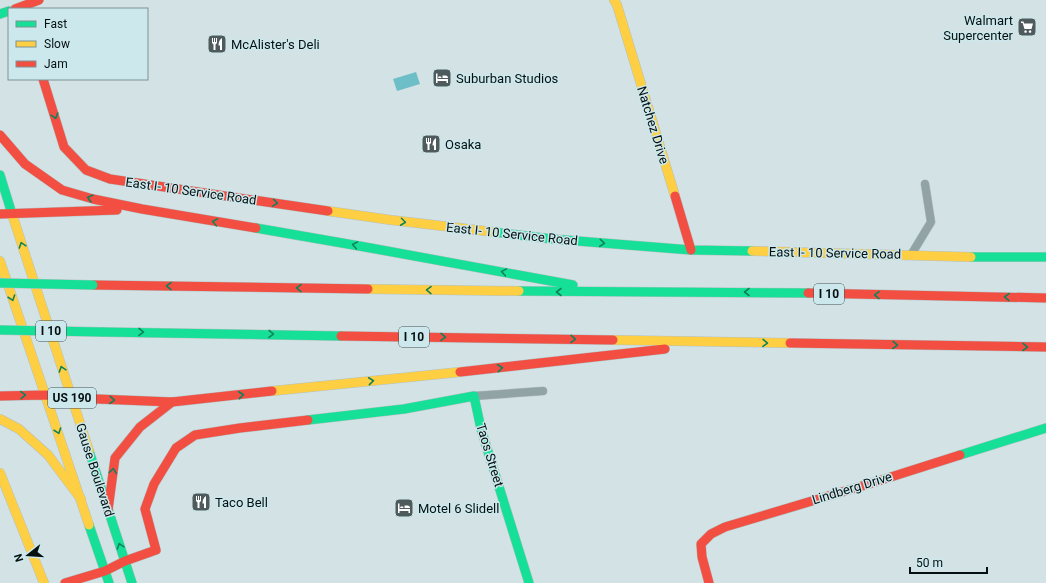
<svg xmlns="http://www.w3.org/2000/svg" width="1046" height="583" font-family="Roboto,sans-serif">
<rect width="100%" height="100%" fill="#d3e2e5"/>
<path fill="#6ebec8" d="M416 72 420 84 397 91 393 79Z"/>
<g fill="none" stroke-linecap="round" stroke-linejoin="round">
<g stroke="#b4c0c1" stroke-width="9">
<g id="street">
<path d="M911 255 931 222 925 184"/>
<path d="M474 396 543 391"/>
</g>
</g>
<g stroke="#b4c0c1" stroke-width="10">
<g id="fast">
<path d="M0 14 9 11"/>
<path d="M0 175 12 214"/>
<path d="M256 228 365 247 573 285"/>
<path d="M494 232 552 239 691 250 752 251"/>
<path d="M971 257H1046"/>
<path d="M519 291 808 293"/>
<path d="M102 332 341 336"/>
<path d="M308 420 404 409 474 396 481 429 529 583"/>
<path d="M89 451 132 583"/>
<path d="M960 455 1046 428"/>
<path d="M89 525 109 583"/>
</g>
</g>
<g stroke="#b4c0c1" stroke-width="10">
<g id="slow">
<path d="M614 0 617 5 675 196"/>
<path d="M328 211 391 220 494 232"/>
<path d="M12 214 89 451"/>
<path d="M752 251 971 257"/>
<path d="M0 261 89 525"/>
<path d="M368 289 519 291"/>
<path d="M613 340 790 343"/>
<path d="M272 391 460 372"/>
<path d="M0 419 19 429 48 455 81 499"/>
<path d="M0 473 44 583"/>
</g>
</g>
<g stroke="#b4c0c1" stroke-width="10">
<g id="jam">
<path d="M15 9 39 0"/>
<path d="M43 79 64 147 86 170 110 179 328 211"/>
<path d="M0 135 25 164 62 190 93 199 142 209 256 228"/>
<path d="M675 196 691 250"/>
<path d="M0 214 117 210"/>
<path d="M93 285 368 289"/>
<path d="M808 293 1046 298"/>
<path d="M341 336 613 340"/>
<path d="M790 343 1046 347"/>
<path d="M460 372 665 349"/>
<path d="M0 396 45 395 72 398 172 402 272 391"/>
<path d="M108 510 115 458 140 427 172 402"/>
<path d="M65 583 105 571 125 561 156 550 145 509 154 484 176 448 195 435 240 428 308 420"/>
<path d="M709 583 702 557 701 544 711 534 725 527 872 483 960 455"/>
</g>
</g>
<use href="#street" stroke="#92a3a6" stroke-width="8"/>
<use href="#fast" stroke="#16e098" stroke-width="9"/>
<use href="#slow" stroke="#ffcf43" stroke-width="9"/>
<use href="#jam" stroke="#f24e42" stroke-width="9"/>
<g stroke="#b4c0c1" stroke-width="10" stroke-linecap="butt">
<g id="fast-bridge">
<path d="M0 283 93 285"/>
<path d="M0 330 102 332"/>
</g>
</g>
<use href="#fast-bridge" stroke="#16e098" stroke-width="9"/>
</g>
<defs><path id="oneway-chevron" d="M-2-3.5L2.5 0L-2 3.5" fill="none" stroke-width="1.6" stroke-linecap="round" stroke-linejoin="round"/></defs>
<g stroke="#0f825b">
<use href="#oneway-chevron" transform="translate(55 116) rotate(73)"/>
<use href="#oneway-chevron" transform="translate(90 198) rotate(-164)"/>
<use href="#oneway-chevron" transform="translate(275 203) rotate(9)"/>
<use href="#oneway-chevron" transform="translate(215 222) rotate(-170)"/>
<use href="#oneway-chevron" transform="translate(403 222) rotate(7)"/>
<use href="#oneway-chevron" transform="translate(602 243) rotate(5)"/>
<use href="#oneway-chevron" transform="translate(22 245) rotate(-108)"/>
<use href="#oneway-chevron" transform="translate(355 245) rotate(-170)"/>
<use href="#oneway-chevron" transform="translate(504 272) rotate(-170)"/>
<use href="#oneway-chevron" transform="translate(169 286) rotate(-179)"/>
<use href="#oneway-chevron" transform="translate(299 288) rotate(-179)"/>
<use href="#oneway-chevron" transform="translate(429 290) rotate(-179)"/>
<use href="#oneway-chevron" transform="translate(559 292) rotate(-180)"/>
<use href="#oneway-chevron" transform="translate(747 292) rotate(-180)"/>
<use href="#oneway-chevron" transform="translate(877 295) rotate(-179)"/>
<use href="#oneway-chevron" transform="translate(1007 297) rotate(-179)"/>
<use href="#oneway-chevron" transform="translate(12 298) rotate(71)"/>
<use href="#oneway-chevron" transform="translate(141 332) rotate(1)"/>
<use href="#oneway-chevron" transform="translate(271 334) rotate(1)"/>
<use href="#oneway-chevron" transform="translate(443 337) rotate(1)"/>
<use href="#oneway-chevron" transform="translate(573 339) rotate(1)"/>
<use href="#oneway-chevron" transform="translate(765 343) rotate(1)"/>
<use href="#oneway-chevron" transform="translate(895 345) rotate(1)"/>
<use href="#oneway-chevron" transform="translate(1025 347) rotate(1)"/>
<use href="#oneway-chevron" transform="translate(500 368) rotate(-6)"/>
<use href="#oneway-chevron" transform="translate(62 369) rotate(-108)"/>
<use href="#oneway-chevron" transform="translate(371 381) rotate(-6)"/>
<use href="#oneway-chevron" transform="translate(23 395) rotate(-2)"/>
<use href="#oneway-chevron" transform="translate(241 395) rotate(-6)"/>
<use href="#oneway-chevron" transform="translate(112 400) rotate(2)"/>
<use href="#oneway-chevron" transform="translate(58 431) rotate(71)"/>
<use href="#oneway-chevron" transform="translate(113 471) rotate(-82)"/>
<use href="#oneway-chevron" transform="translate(120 546) rotate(-108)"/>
</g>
<defs>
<g id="supermarket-square" transform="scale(1)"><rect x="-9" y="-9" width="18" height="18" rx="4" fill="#4e5a5b" stroke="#cce8ec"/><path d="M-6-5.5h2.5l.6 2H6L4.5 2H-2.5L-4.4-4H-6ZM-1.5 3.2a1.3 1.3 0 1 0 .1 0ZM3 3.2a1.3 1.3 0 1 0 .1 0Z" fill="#fff"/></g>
<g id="restaurant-square" transform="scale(1)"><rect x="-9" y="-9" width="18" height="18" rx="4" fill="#4e5a5b" stroke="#cce8ec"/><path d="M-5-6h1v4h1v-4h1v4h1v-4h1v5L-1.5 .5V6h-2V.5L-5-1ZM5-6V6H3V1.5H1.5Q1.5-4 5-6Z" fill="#fff"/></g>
<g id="hotel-square" transform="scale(1)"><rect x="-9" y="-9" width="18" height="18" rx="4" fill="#4e5a5b" stroke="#cce8ec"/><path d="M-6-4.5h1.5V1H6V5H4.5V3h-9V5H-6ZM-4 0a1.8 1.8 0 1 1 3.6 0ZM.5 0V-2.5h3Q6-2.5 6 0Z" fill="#fff"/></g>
</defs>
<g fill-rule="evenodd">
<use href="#supermarket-square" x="1027" y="27"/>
<use href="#restaurant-square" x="217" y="44"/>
<use href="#hotel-square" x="442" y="78"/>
<use href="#restaurant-square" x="431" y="144"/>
<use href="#restaurant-square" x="201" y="502"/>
<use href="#hotel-square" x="404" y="508"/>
</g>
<g text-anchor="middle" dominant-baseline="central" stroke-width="3" stroke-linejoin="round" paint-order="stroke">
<g fill="#cce8ec" stroke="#415153" stroke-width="1">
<rect x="814" y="284" width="30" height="20" rx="3"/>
<rect x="36" y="321" width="30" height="20" rx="3"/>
<rect x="399" y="327" width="30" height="20" rx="3"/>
<rect x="48" y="388" width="48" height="20" rx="3"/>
</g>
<g font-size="12" font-weight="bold" fill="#061011">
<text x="829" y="294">I 10</text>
<text x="51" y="331">I 10</text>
<text x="414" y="337">I 10</text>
<text x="72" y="398">US 190</text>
</g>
<g font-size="13" fill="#061011" stroke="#cce8ec" text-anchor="start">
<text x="1013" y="20" text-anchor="end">Walmart<tspan x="1013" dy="15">Supercenter</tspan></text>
<text x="231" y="44">McAlister's Deli</text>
<text x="456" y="78">Suburban Studios</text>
<text x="445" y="144">Osaka</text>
<text x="215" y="502">Taco Bell</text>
<text x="418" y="508">Motel 6 Slidell</text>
</g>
<g font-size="13" fill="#061011" stroke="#cce8ec">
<text transform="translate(653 125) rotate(73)">Natchez Drive</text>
<text transform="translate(191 191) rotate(8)">East I- 10 Service Road</text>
<text transform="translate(512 234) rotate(6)">East I- 10 Service Road</text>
<text transform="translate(835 253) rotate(1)">East I- 10 Service Road</text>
<text transform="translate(490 455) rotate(73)">Taos Street</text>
<text transform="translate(95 470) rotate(72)">Gause Boulevard</text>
<text transform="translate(852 488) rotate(-17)">Lindberg Drive</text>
</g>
</g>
<rect x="8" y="8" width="140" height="72" fill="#cce8ec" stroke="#7d9294"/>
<rect x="16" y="21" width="20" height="6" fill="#16e098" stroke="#7d9294"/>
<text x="44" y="28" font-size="12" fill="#061011">Fast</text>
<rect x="16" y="41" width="20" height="6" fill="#ffcf43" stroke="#7d9294"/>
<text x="44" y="48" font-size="12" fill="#061011">Slow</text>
<rect x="16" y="61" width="20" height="6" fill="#f24e42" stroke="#7d9294"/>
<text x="44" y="68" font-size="12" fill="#061011">Jam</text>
<g transform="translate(28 555) rotate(253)" stroke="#cce8ec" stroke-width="3" paint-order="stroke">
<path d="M0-3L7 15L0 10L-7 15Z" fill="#061011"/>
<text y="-6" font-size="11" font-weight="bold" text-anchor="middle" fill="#061011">N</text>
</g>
<path d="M910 567v6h77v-6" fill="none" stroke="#061011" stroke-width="2"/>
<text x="916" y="567" font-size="12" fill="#061011" stroke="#cce8ec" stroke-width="3" paint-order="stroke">50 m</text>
</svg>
